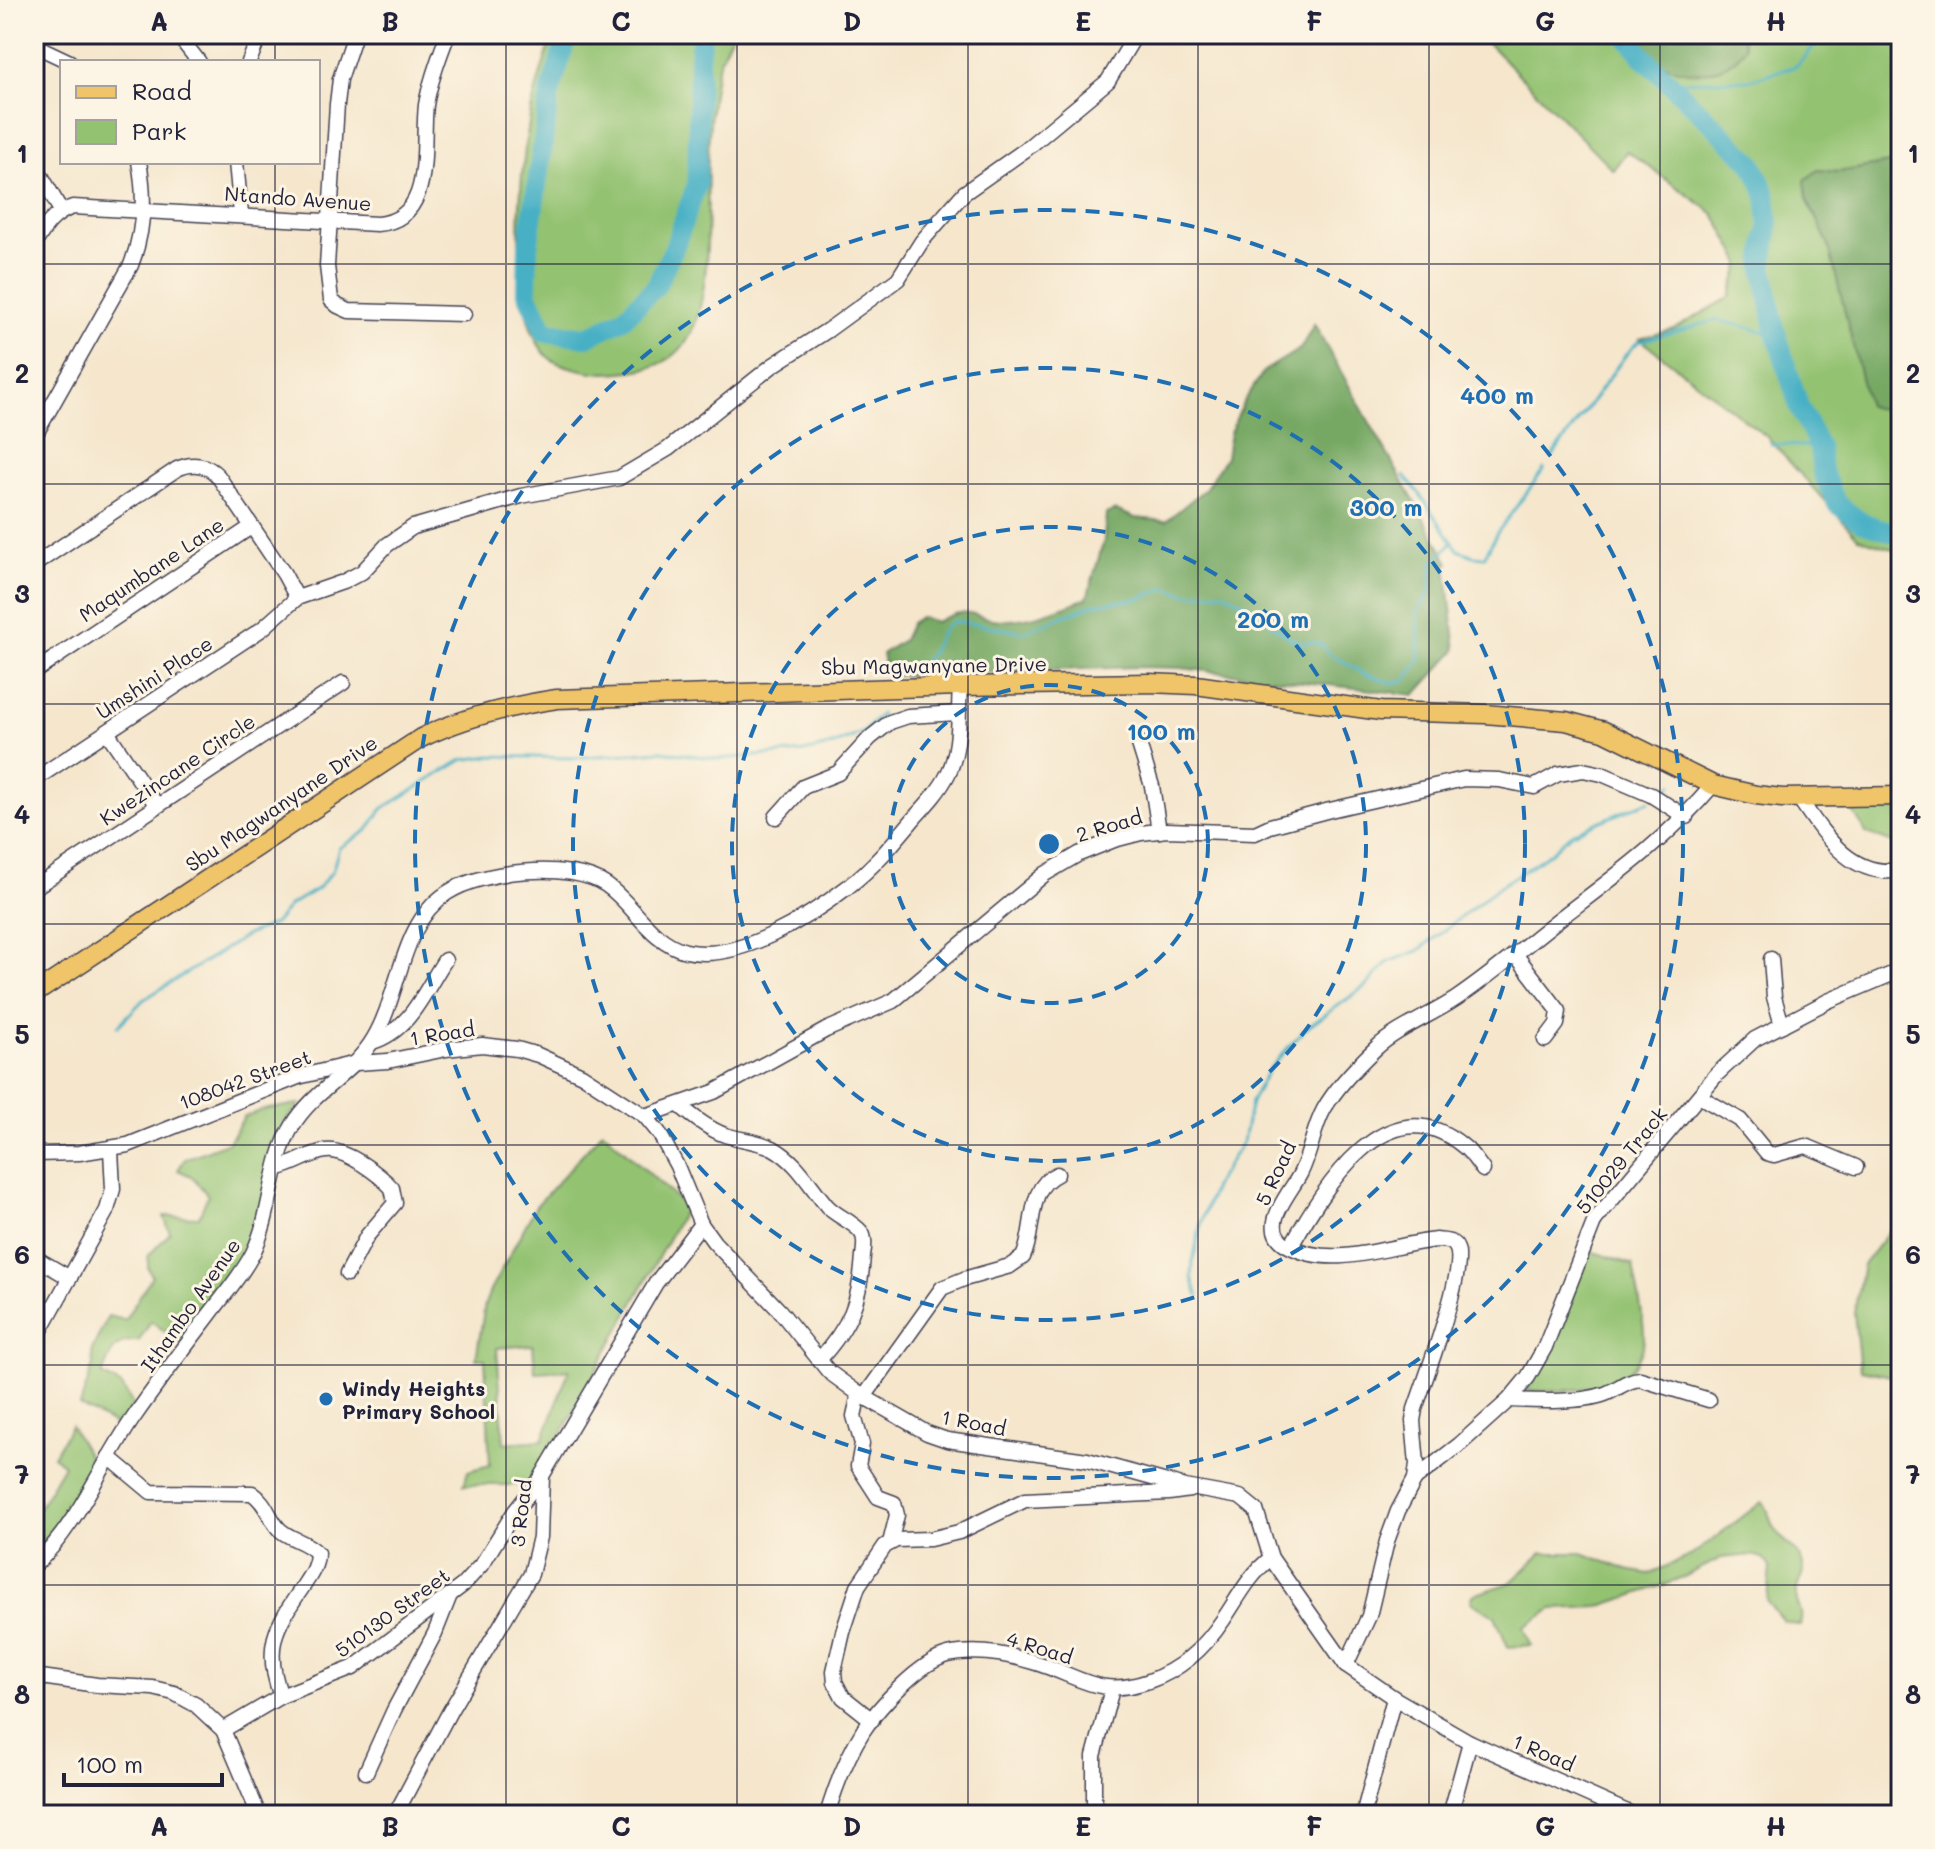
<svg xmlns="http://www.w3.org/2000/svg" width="1935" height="1849" font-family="Mali,sans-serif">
<rect width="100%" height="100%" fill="#fcf5e5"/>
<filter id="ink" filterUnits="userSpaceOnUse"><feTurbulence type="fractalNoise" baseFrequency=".0125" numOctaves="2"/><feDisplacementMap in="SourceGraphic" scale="16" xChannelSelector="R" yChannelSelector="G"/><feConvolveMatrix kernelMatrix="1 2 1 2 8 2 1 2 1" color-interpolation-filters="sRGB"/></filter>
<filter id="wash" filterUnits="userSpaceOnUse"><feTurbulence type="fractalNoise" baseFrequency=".006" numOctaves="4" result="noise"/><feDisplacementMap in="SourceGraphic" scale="32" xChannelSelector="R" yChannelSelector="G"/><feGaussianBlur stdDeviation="1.8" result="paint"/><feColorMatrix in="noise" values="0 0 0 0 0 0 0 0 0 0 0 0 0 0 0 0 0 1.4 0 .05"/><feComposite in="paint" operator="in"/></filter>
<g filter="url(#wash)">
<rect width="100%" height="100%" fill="#f5e6cc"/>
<g fill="#93c271" stroke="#5a7256" stroke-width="2" fill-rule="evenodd">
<path d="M553 34H732C727 45 721 56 718 67 711 91 709 133 708 158 706 207 714 301 686 342 668 369 636 372 605 373 592 373 557 366 548 357 505 314 520 173 530 116 535 88 545 61 553 34Z"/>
<path d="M1479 34H1637L1648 50 1744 36 1742 34H1901V161L1839 172 1818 170 1807 199 1828 243 1894 413 1901 408V552L1858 538 1767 437 1640 339 1674 329 1730 297 1741 263 1714 214 1627 151 1613 170Z"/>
<path d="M1853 806H1901V846L1866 833 1851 808Z"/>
<path d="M300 1104 286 1121 276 1142 270 1181 248 1251 180 1343 151 1321 139 1341C114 1339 109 1355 102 1375L122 1386 133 1405 120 1428 80 1406 93 1365 92 1350 108 1316 125 1320 152 1276 148 1268V1256L170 1233 164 1216 199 1217 208 1195 191 1176 178 1170 185 1159 229 1142 244 1117 262 1110Z"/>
<path d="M603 1131 686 1207 540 1473 527 1485H464L468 1471 490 1465 485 1359H476L485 1304 490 1291 536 1206ZM533 1345 535 1372 569 1370 543 1440 504 1443 497 1348Z"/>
<path d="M1901 1216V1378L1860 1370 1854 1313 1863 1265Z"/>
<path d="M1588 1250 1633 1265C1636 1285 1645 1320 1644 1339 1641 1394 1565 1391 1526 1391 1557 1350 1570 1298 1588 1250Z"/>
<path d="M71 1426 90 1459 93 1473 67 1518 34 1558V1516L64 1465 53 1456Z"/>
<path d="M1762 1502C1771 1509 1768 1521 1775 1530 1784 1543 1805 1552 1803 1571 1801 1580 1796 1587 1796 1596 1798 1611 1804 1609 1800 1626L1783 1621 1767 1602 1770 1567 1763 1558 1752 1555 1721 1558 1676 1581 1598 1607 1553 1609 1524 1627 1531 1645 1508 1647 1495 1616 1471 1602 1473 1595 1510 1583 1542 1553H1582L1627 1570 1649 1574 1692 1555Z"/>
</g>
<g fill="#76a863" stroke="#4c654f" stroke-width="2">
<path d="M1637 34H1742L1745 47C1729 75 1689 79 1662 63 1651 57 1644 44 1637 34Z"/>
<path d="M1901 161V408L1894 413 1868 406 1828 243 1807 199 1805 180 1818 170 1839 172Z"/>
<path d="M1314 324 1449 563 1446 565 1456 650 1415 695 1180 668 1138 667 893 676 885 669 882 654 903 640 911 623 920 617 936 622C974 601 973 622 1008 620 1036 619 1062 607 1087 598L1104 540 1106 514 1116 510 1135 518 1166 521 1205 489 1226 457 1230 433 1243 403 1264 371 1301 348Z"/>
</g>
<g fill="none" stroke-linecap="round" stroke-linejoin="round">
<g stroke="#46b0c5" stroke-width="3">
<path d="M1668 82 1748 80 1796 66 1825 34"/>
<path d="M1771 444 1819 447"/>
<path d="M1552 457 1627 353 1638 342 1717 320 1766 332 1775 330"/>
<path d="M1404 476 1419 493 1458 550 1474 556 1484 557 1497 533 1544 469"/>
<path d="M914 670C920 665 928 658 932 651 940 638 939 628 955 621L1024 632 1094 604 1138 599 1166 588 1187 594 1223 592 1246 604 1288 637 1302 643 1312 642 1322 645 1328 653 1367 675 1391 683 1406 680 1420 660 1418 612 1430 591 1433 562 1452 543"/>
<path d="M1666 791 1672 784"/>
<path d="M118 1026 143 1000 249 934 274 924 290 905 317 889 332 872 339 848 368 830 382 809 462 760 490 756 574 758 661 751 718 759 804 752 833 745 864 732 881 714"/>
<path d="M1198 1296 1192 1277 1193 1261 1201 1223 1215 1184 1243 1141 1251 1102 1261 1083 1270 1068 1304 1030 1367 985 1388 962 1418 951 1499 887 1549 854 1572 833 1649 801"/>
</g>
<g stroke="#46b0c5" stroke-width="20">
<path d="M568 34 550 93 528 247 527 293 545 332 587 337 623 319 656 286 674 248 697 184 699 58 702 34"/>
<path d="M1625 34 1643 57 1752 163 1766 194 1769 225 1763 264 1775 330 1799 406 1819 447 1822 471 1837 504 1861 522 1901 535"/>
</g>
</g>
</g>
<g filter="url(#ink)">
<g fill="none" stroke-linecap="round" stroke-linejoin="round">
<g stroke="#423f51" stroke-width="17">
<g id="minor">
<path d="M177 34 199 62"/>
<path d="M355 34 340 79 337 104 327 266 331 300 338 306 349 311 464 314"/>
<path d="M34 45 70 62"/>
<path d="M249 62 260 34"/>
<path d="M236 162 241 214"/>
<path d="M34 163 61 211"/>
<path d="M34 245C44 228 53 213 73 207L377 224C436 220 421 145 426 105 430 81 439 57 448 34"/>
<path d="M34 437 131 265C144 231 146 198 139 162"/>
<path d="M34 565 177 469C192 462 207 464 218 476L284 574 297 598"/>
<path d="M34 672 251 527"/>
<path d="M107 732 157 806"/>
<path d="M1138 741 1152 786 1159 831"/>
<path d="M34 780 262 629 297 598 343 582 362 572 387 545 413 527 521 496 619 478 668 449 772 366 828 330 898 279 922 241 964 193 1025 150 1108 81 1136 34"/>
<path d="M1798 797C1823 833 1850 879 1901 870"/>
<path d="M776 817 803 787 838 773 870 738 890 722 908 716 958 713"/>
<path d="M34 888 343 683"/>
<path d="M1515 954 1559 1011 1557 1024 1545 1040"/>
<path d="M1771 959 1774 997 1782 1025"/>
<path d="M372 1042C410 1031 425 990 445 960"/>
<path d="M1699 1096 1740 1120 1767 1153 1774 1155 1806 1146 1856 1167"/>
<path d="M679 1105C693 1117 708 1129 725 1135 741 1140 758 1141 773 1148 798 1162 809 1185 827 1206 836 1216 852 1221 861 1232 866 1238 864 1249 863 1256 860 1302 850 1326 819 1360"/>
<path d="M645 1116 714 1092 826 1030 893 1001 1045 874 1079 854 1114 840 1141 833 1167 830 1255 833 1270 826 1330 810 1464 779 1499 780 1534 787 1558 774 1583 770 1602 774 1651 795 1686 817"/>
<path d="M34 1154 79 1153 128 1145 298 1077 356 1063 388 1061 446 1049 482 1045 517 1049 538 1055 582 1075 645 1116 659 1133 677 1166 701 1224 714 1242 779 1310 829 1372 859 1394 927 1433 947 1440 1087 1460 1185 1487 1240 1497 1256 1510 1271 1558 1346 1665 1394 1698 1470 1742 1634 1815"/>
<path d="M278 1168C295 1165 309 1153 326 1151 345 1148 380 1175 392 1188L395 1203 367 1236 347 1274"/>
<path d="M1291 1246C1323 1189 1387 1082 1463 1146 1471 1152 1477 1162 1483 1170"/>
<path d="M34 1257 70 1278"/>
<path d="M37 1337 107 1210 113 1189 111 1150"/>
<path d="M859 1394 854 1416 862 1444 858 1466 878 1497 894 1503 897 1515 890 1543"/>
<path d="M864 1397 942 1288 964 1279 1010 1266 1023 1257C1036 1230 1026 1188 1057 1174"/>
<path d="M1509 1400C1537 1401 1580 1403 1605 1394 1618 1389 1626 1380 1640 1379L1709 1400"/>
<path d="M109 1457 151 1492 252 1493C266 1502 269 1518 279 1529 290 1540 307 1541 317 1553 317 1567 309 1577 302 1588 275 1627 263 1648 281 1696"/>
<path d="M1415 1479 1459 1445 1509 1400 1528 1377 1545 1347 1595 1220 1717 1074 1755 1039 1828 1001 1899 971"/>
<path d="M34 1566C78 1525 100 1466 134 1417 158 1382 184 1348 210 1314 224 1295 242 1275 253 1253 273 1212 270 1162 293 1125 314 1090 354 1073 374 1038 401 992 400 924 447 893 481 870 571 861 606 885 634 904 650 942 686 951 738 963 809 917 849 886 875 866 895 841 916 816 928 803 940 790 948 774 961 748 958 714 960 686"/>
<path d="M1346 1665 1369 1616 1387 1541 1398 1511 1415 1479 1417 1464 1413 1421 1415 1409C1424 1382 1466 1271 1457 1249 1454 1240 1444 1241 1436 1240 1388 1245 1333 1271 1287 1245 1256 1227 1292 1192 1301 1172 1311 1152 1313 1129 1324 1109 1336 1088 1357 1066 1375 1049 1396 1029 1432 1015 1457 998 1494 973 1528 943 1563 916 1617 875 1669 837 1713 785"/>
<path d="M34 1676 97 1685 153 1688 174 1693 196 1705 223 1730 259 1815"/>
<path d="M872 1720 843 1697 835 1682 834 1671 843 1632 858 1586 885 1546 896 1540 930 1539 959 1532 1025 1500 1169 1493 1190 1490"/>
<path d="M223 1730 281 1696 353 1668 463 1585 482 1564 515 1511 542 1477"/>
<path d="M366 1772 394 1710 435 1633 450 1595"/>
<path d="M395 1815 450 1711 531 1574 540 1537 542 1476 656 1283 701 1224"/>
<path d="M827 1815C835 1788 848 1755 863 1731 879 1706 920 1662 948 1655 975 1649 1006 1654 1033 1662 1079 1675 1097 1699 1149 1681 1180 1670 1205 1647 1223 1620 1238 1598 1249 1575 1271 1558"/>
<path d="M1094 1815V1756L1112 1689"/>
<path d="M1363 1815 1394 1698"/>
<path d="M1450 1815 1470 1742"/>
</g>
</g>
<g stroke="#423f51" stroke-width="21">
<path id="major" d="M34 994 421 738C464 717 510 706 557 699L960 686 1149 683 1196 685 1381 711 1485 714 1566 721 1604 731 1713 785 1756 795 1782 798 1901 796"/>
</g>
<use href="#minor" stroke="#fff" stroke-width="14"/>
<use href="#major" stroke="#f0c469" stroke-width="18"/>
</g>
</g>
<path fill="none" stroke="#22223b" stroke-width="2" stroke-opacity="0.55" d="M275 34V62M506 34V1815M737 34V1815M968 34V1815M1198 34V1815M1429 34V1815M1660 34V1815M275 162V1815M34 264H1901M34 484H1901M34 704H1901M34 924H1901M34 1145H1901M34 1365H1901M34 1585H1901"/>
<g fill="none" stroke="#1f6fb2" stroke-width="4" stroke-dasharray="14 10">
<circle cx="1049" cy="844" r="159"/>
<circle cx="1049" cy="844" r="317"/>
<circle cx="1049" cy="844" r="476"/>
<circle cx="1049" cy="844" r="634"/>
</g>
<circle fill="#1f6fb2" stroke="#fcf5e5" stroke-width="3" cx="326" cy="1399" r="8"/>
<g text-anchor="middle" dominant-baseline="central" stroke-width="6" stroke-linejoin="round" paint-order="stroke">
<g font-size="20" fill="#22223b" stroke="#fcf5e5">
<text transform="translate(298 198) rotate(4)">Ntando Avenue</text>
<text transform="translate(151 569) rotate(-34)">Maqumbane Lane</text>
<text transform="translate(934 665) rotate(-1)">Sbu Magwanyane Drive</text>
<text transform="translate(154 677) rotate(-33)">Umshini Place</text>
<text transform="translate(177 769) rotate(-34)">Kwezincane Circle</text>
<text transform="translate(281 803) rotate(-34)">Sbu Magwanyane Drive</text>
<text transform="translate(1109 825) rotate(-17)">2 Road</text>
<text transform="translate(442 1033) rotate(-9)">1 Road</text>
<text transform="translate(245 1079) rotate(-20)">108042 Street</text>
<text transform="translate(1621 1160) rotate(-51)">510029 Track</text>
<text transform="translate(1275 1173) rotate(-65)">5 Road</text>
<text transform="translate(190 1305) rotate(-55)">Ithambo Avenue</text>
<text transform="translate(974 1422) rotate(11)">1 Road</text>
<text transform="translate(520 1513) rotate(-84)">3 Road</text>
<text transform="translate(392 1612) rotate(-36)">510130 Street</text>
<text transform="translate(1040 1647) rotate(17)">4 Road</text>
<text transform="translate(1544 1752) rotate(23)">1 Road</text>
</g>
<g font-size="20" font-weight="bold" fill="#22223b" stroke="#fcf5e5" text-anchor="start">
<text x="342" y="1388">Windy Heights<tspan x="342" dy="23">Primary School</tspan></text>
</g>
</g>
<circle cx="1049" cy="844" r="12" fill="#1f6fb2" stroke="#fcf5e5" stroke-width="4"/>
<g font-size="24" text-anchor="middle" font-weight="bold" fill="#1f6fb2" stroke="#fcf5e5" stroke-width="6" stroke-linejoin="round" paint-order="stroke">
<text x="1497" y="404">400 m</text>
<text x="1386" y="516">300 m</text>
<text x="1273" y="628">200 m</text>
<text x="1161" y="740">100 m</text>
</g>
<rect width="1935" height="1849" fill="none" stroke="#fcf5e5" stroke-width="88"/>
<rect x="60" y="60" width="260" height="104" fill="#fcf5e5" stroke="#a5a1a1" stroke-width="2"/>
<rect x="76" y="86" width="40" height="12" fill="#f0c469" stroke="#a5a1a1" stroke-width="2"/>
<text x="132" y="100" font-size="24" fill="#22223b">Road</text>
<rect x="76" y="120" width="40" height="24" fill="#93c271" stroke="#a5a1a1" stroke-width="2"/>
<text x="132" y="140" font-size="24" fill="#22223b">Park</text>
<path d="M64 1773v12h158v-12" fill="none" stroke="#22223b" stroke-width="4"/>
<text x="76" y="1773" font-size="24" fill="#22223b" stroke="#fcf5e5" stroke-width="6" paint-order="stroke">100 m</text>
<rect x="44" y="44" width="1847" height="1761" fill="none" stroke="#22223b" stroke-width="3"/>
<g font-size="26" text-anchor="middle" font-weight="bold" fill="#22223b">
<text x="159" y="31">A</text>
<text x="390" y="31">B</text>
<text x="621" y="31">C</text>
<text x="852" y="31">D</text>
<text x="1083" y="31">E</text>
<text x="1314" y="31">F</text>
<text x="1545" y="31">G</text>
<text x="1776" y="31">H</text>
<text x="22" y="163">1</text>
<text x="1913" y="163">1</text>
<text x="22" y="383">2</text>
<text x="1913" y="383">2</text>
<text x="22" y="603">3</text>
<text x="1913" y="603">3</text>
<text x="22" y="824">4</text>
<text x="1913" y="824">4</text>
<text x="22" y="1044">5</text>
<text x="1913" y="1044">5</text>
<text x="22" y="1264">6</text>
<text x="1913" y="1264">6</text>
<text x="22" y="1484">7</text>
<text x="1913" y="1484">7</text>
<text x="22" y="1704">8</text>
<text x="1913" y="1704">8</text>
<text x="159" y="1836">A</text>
<text x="390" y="1836">B</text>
<text x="621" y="1836">C</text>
<text x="852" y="1836">D</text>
<text x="1083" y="1836">E</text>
<text x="1314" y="1836">F</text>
<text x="1545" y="1836">G</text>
<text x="1776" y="1836">H</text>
</g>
</svg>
